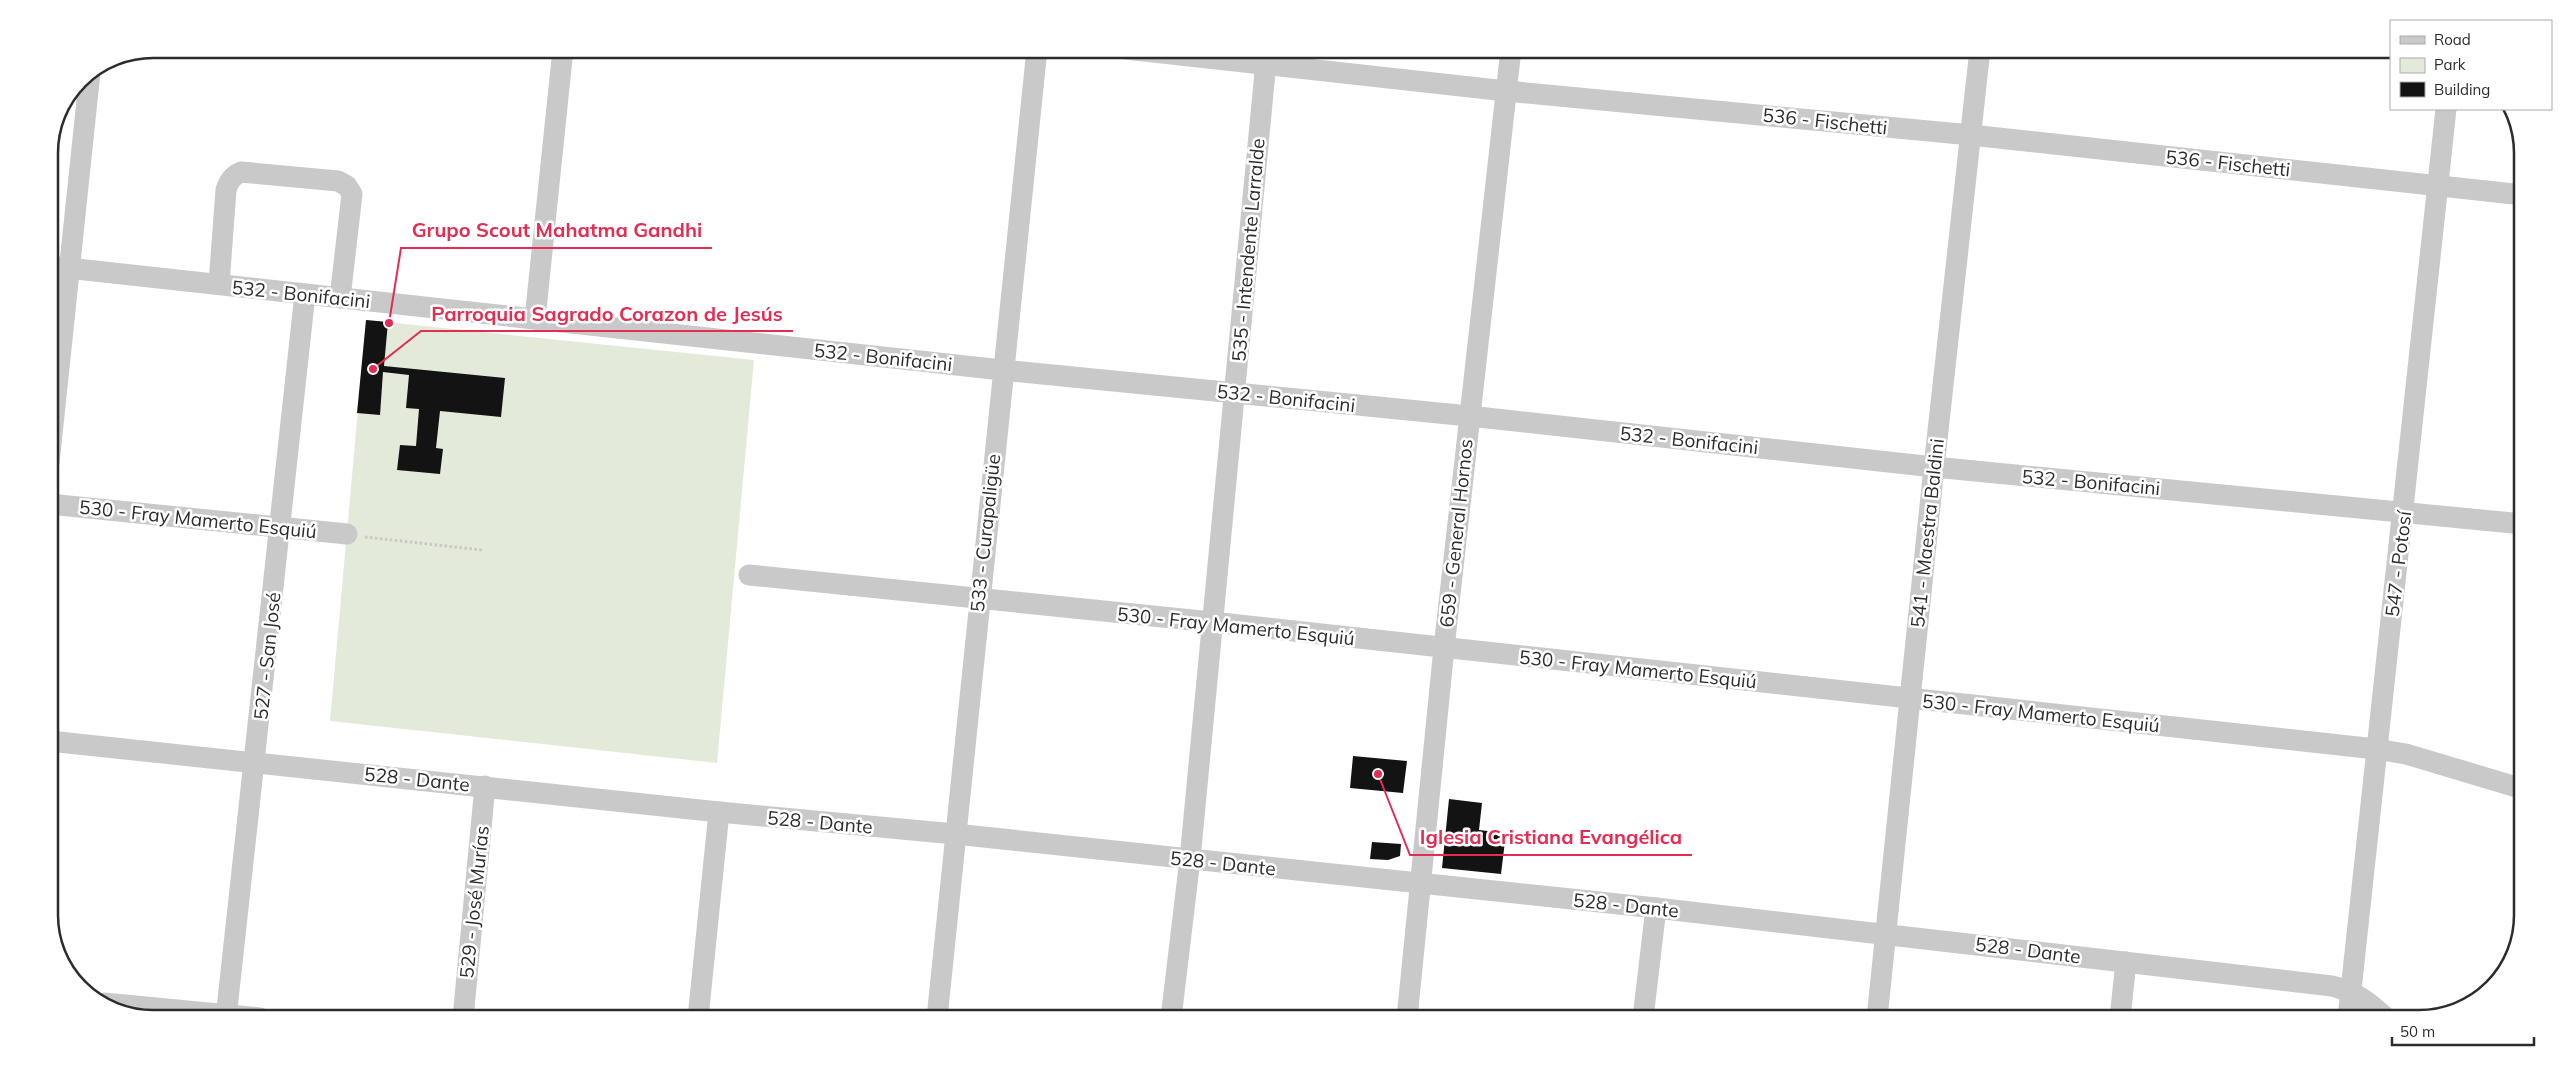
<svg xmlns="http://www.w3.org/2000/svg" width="2572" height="1067" font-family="Mulish,sans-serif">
<rect width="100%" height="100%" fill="#fff"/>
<path fill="#e4ead9" d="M366 320 754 360 717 763 330 721Z"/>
<g fill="#131313">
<path d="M366 320 388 322 384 366 505 378 501 417 440 411 436 448 443 449 440 474 397 470 400 445 416 446 419 409 406 408 409 375 383 372 380 415 357 413Z"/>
<path d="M1353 756 1407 761 1403 793 1350 788Z"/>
<path d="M1449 799 1482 803 1479 830 1506 833 1501 874 1442 868Z"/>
<path d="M1372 842 1401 844 1400 856 1388 860 1370 859Z"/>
</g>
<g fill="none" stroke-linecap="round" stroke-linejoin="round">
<path stroke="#c9c9c9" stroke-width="3" stroke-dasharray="2.5 2.5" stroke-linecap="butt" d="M365 537 482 550"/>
<g stroke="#c9c9c9" stroke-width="21">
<path d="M1126 49 1506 91 1971 135 2523 195"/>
<path d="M49 266 1002 370 1469 416 1934 467 2523 524"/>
<path d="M219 284 226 190C229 181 232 176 241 172L338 181 347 186 352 194 340 298"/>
<path d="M535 319 563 49"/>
<path d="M49 463 90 72"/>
<path d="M49 504 347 534"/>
<path d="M749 575 1212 622 2376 749 2406 754 2523 789"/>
<path d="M49 741 719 812 955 834 1656 908 2332 986C2356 992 2368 1001 2386 1018"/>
<path d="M104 1003 260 1018"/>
<path d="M226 1018 305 294"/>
<path d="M463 1018 485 786"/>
<path d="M698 1018 719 812"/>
<path d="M937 1018 1037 49"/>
<path d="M1171 1018 1190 859 1267 51"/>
<path d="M1407 1018 1444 648 1511 49"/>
<path d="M1643 1018 1656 908"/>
<path d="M1877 1018 1934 467 1980 49"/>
<path d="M2120 1018 2126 962"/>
<path d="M2348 1018 2446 109"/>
</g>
</g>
<g text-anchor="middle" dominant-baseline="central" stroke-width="5" stroke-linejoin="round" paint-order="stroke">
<g font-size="19" fill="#2c2c2c" stroke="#fff">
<text transform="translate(1825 121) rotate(6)">536 - Fischetti</text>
<text transform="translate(2228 163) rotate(6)">536 - Fischetti</text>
<text transform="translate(1248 250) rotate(-85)">535 - Intendente Larralde</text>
<text transform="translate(301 294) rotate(6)">532 - Bonifacini</text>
<text transform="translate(883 357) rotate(6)">532 - Bonifacini</text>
<text transform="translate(1286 398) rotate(6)">532 - Bonifacini</text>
<text transform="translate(1689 440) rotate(6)">532 - Bonifacini</text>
<text transform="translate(2091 482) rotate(5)">532 - Bonifacini</text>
<text transform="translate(198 519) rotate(6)">530 - Fray Mamerto Esquiú</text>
<text transform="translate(985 533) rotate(-84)">533 - Curapaligüe</text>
<text transform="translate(1456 533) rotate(-84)">659 - General Hornos</text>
<text transform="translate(1927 533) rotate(-84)">541 - Maestra Baldini</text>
<text transform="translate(2398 564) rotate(-83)">547 - Potosí</text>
<text transform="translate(1236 626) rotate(6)">530 - Fray Mamerto Esquiú</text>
<text transform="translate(267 656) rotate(-84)">527 - San José</text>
<text transform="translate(1638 669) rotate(6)">530 - Fray Mamerto Esquiú</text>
<text transform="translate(2041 713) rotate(6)">530 - Fray Mamerto Esquiú</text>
<text transform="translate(417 779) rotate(6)">528 - Dante</text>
<text transform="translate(820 822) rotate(5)">528 - Dante</text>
<text transform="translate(1223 863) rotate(6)">528 - Dante</text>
<text transform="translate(474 902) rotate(-84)">529 - José Murías</text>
<text transform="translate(1626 905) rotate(6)">528 - Dante</text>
<text transform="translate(2028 950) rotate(7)">528 - Dante</text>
</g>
</g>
<path d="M0 0H2572V1067H0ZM153 58H2419A95 95 0 0 1 2514 153V915A95 95 0 0 1 2419 1010H153A95 95 0 0 1 58 915V153A95 95 0 0 1 153 58Z" fill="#fff" fill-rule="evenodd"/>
<path fill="none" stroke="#2c2c2c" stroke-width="2.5" d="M153 58H2419A95 95 0 0 1 2514 153V915A95 95 0 0 1 2419 1010H153A95 95 0 0 1 58 915V153A95 95 0 0 1 153 58Z"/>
<path fill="none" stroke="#e42d52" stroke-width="2" d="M389 323L401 248H712M373 369L421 331H793M1378 774L1410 855H1692"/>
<g fill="#e42d52" stroke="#fff" stroke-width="2">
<circle cx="389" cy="323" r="5"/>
<circle cx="373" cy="369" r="5"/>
<circle cx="1378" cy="774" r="5"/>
</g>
<g font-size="20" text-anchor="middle" font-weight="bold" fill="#e42d52" stroke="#fff" stroke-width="5" stroke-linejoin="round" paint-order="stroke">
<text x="557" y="237">Grupo Scout Mahatma Gandhi</text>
<text x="607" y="321">Parroquia Sagrado Corazon de Jesús</text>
<text x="1551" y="844">Iglesia Cristiana Evangélica</text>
</g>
<rect x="2390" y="20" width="162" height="90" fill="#ffffff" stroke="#ababab"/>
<rect x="2400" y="36" width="25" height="8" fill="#c9c9c9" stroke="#ababab"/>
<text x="2434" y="45" font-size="15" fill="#2c2c2c">Road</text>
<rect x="2400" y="58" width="25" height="15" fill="#e4ead9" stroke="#ababab"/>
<text x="2434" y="70" font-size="15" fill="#2c2c2c">Park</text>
<rect x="2400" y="82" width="25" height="15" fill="#131313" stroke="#ababab"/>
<text x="2434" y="95" font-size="15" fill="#2c2c2c">Building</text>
<path d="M2392 1037v8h142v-8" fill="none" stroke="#2c2c2c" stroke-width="2.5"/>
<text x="2400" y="1037" font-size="15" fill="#2c2c2c" stroke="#ffffff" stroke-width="4" paint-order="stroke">50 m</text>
</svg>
